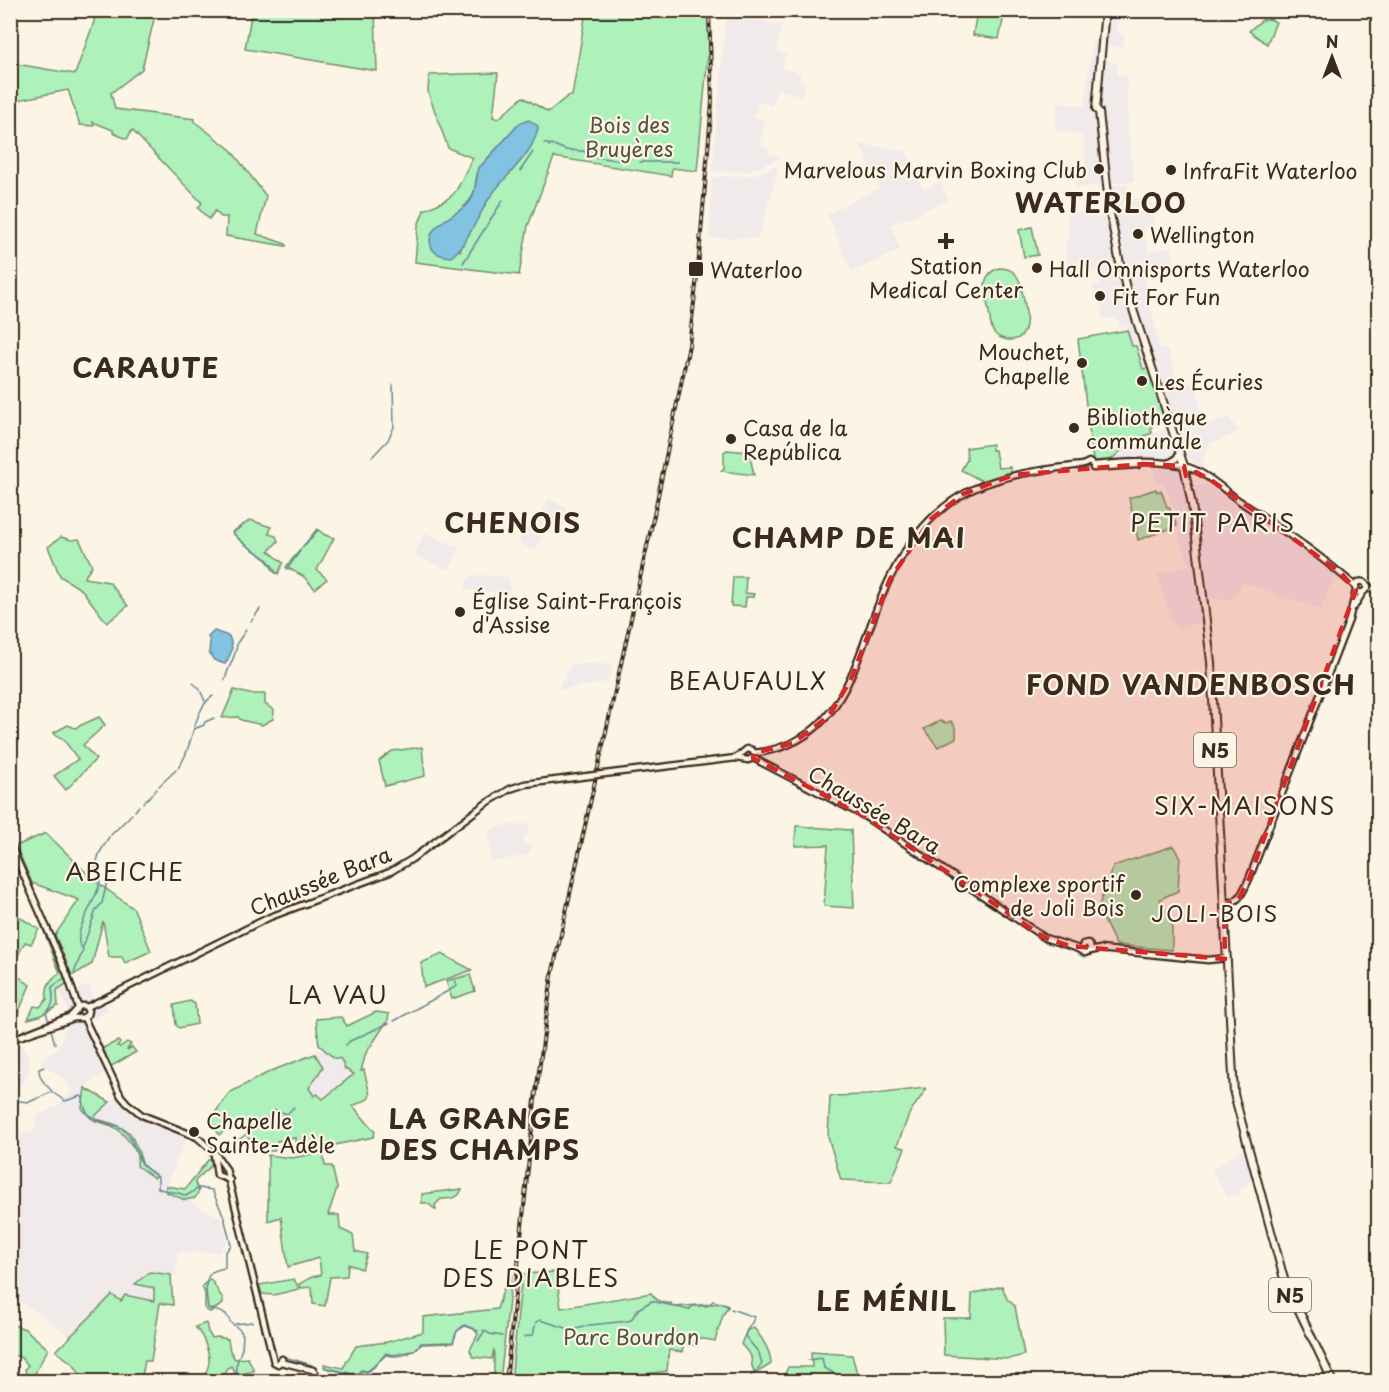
<svg xmlns="http://www.w3.org/2000/svg" width="1389" height="1392" font-family="'Playpen Sans',sans-serif">
<rect width="100%" height="100%" fill="#fcf5e5"/>
<filter id="ink" filterUnits="userSpaceOnUse"><feTurbulence type="fractalNoise" baseFrequency=".0167" numOctaves="2"/><feDisplacementMap in="SourceGraphic" scale="12" xChannelSelector="R" yChannelSelector="G"/><feConvolveMatrix kernelMatrix="1 2 1 2 8 2 1 2 1" color-interpolation-filters="sRGB"/></filter>
<g filter="url(#ink)">
<g fill="#f1eaeb">
<path d="M1108 14 1118 15 1117 32 1125 36 1122 47 1108 46 1106 60 1117 64V75H1127L1128 131 1134 181 1077 188 1075 168 1086 167 1083 135 1055 131 1057 102 1085 106 1092 42 1106 44Z"/>
<path d="M726 15 781 25 777 51 786 54 782 68 801 74 799 80 806 83 802 96 777 89 771 106 758 102 753 116 766 121 759 145 769 149 768 153 781 158 748 171 712 172Z"/>
<path d="M860 144 906 151 923 189 941 182 949 200 891 225 900 250 852 272 827 214 880 188Z"/>
<path d="M780 165 758 238H709L712 177 752 175Z"/>
<path d="M1128 184 1130 198 1151 197 1155 225 1144 227 1148 251 1172 247 1175 263 1143 270 1160 349 1169 350 1177 383 1197 384 1202 425 1229 418 1240 432 1210 443 1200 469 1188 458 1110 461 1136 438 1172 427 1154 366 1144 369 1136 346 1132 347 1127 326 1119 328 1117 318 1103 319 1100 300 1095 301 1093 285 1101 284 1100 272 1070 279 1065 242 1069 241 1066 214 1096 210 1097 217 1112 214 1110 185Z"/>
<path d="M1153 468H1177L1183 471 1188 490 1193 486 1206 484 1338 575 1328 590 1321 610 1242 582 1233 601 1223 598 1221 601 1205 596 1208 621 1177 629 1172 621 1157 575 1189 565 1178 534 1179 532 1172 504 1162 482 1156 484Z"/>
<path d="M549 498 571 510 566 519 568 520 565 526 560 523 556 531 549 527 535 551 518 542 526 527 542 510Z"/>
<path d="M424 533 460 548 449 570 414 556Z"/>
<path d="M474 575 510 577 509 594 463 589 469 578Z"/>
<path d="M571 664H598L613 665 608 682 557 690Z"/>
<path d="M529 824V834L524 837 523 841 525 844 532 846 529 855 491 862 488 833 497 826Z"/>
<path d="M68 983 72 992 91 984 92 1004 95 1009 105 1004 109 1011 84 1024 108 1072 89 1083 85 1089 109 1103 118 1096 132 1110 188 1135 179 1154 168 1184 199 1208 219 1216 228 1239 220 1252 178 1253 176 1276 150 1272 136 1284 155 1288V1302L126 1295 121 1301 112 1295 70 1337 35 1310 11 1298V1136L13 1129 33 1134 38 1115 57 1106 73 1091 63 1078 46 1067 40 1061 58 1049 64 1034 65 1026 73 1022 57 987Z"/>
<path d="M17 1041 26 1051 30 1061 29 1071 22 1085 11 1089V1044Z"/>
<path d="M316 1050H330L342 1055 351 1078 323 1099 314 1096 309 1088 323 1067 315 1054Z"/>
<path d="M1242 1150 1245 1151 1253 1181 1246 1182 1247 1187 1240 1189 1241 1194 1227 1197 1211 1169Z"/>
</g>
<g fill="#aef1bb" stroke="#748e6c" stroke-width="1.5" fill-rule="evenodd">
<path d="M252 10 375 11 377 71 245 49Z"/>
<path d="M694 10 708 13 709 43 697 171 672 168 671 176 554 157 528 226 519 275 415 262 418 226 424 210C435 205 451 200 457 189 463 179 466 169 473 158L448 148 428 92 429 75 498 73 493 117 498 119 523 97 548 112 568 96H572L586 11ZM520 123 538 130C529 154 510 170 495 190 480 209 470 230 460 251L440 224C452 215 471 206 474 191 476 183 476 176 479 168Z"/>
<path d="M95 11H156L142 69 111 93 115 109 195 119V122L231 150 266 196 257 234 286 244V246L226 236 227 217H221L215 211 209 219 198 208 202 203 132 130 127 139 113 133V130L93 122 94 126 80 125 68 90 23 99 11 104 10 63 75 74 94 22Z"/>
<path d="M977 11H1005L999 39 973 35Z"/>
<path d="M1270 19 1276 22 1267 44 1249 31 1262 20Z"/>
<path d="M1032 227 1038 255 1024 257 1019 230Z"/>
<path d="M999 268C1010 268 1016 272 1020 282 1023 297 1038 342 1008 340 1003 339 995 336 993 331 990 326 990 318 989 312 986 295 978 275 999 268Z"/>
<path d="M1127 330 1132 346H1136L1143 369 1149 368 1165 419 1153 422 1151 429 1152 433 1131 441 1110 461H1093L1078 339Z"/>
<path d="M992 444V450H995L998 468 1010 467 1011 473 982 481 961 470 967 460 966 448Z"/>
<path d="M727 450 749 452 754 475 721 471 724 468V452Z"/>
<path d="M1156 489 1157 492 1161 490 1167 507H1169L1177 526 1138 540 1129 498Z"/>
<path d="M250 520 271 527 269 534 276 536 278 541 269 551 283 563 278 574 274 572C265 551 247 550 233 533Z"/>
<path d="M317 529 325 535 334 538 317 570 327 579 315 589 303 576 286 567Z"/>
<path d="M61 537 71 540 79 539 92 566 84 578 109 582 128 606 107 623 82 590 60 576 48 547Z"/>
<path d="M733 577H746L745 593 754 594 753 597H746L745 607 731 606Z"/>
<path d="M234 690 249 694H265V704L274 710 273 719 262 725 241 720 238 717 222 718Z"/>
<path d="M99 717 105 725 83 745 96 759 66 790 54 776 78 759 63 739 53 733 68 725 75 728Z"/>
<path d="M940 721 946 723 951 721C956 727 957 730 956 738L938 747 924 729Z"/>
<path d="M422 747 425 776 385 786 379 761 392 751Z"/>
<path d="M796 826 851 830 854 908 824 906 828 845 795 846Z"/>
<path d="M46 833 95 881 134 909 151 951 125 963 122 957H109L103 921 92 964 72 976 55 935 79 900 32 883 16 846Z"/>
<path d="M1173 846 1180 857 1178 891 1160 899 1172 925V950L1116 945 1098 908 1113 866Z"/>
<path d="M11 912 39 929 31 944 25 942 11 968Z"/>
<path d="M45 928 68 983 57 990 58 1006 39 1016 28 1019 34 1006 40 1007 47 999C45 988 50 979 60 973L43 929Z"/>
<path d="M442 954 472 970 424 987 421 963Z"/>
<path d="M11 971 30 985 15 1021 12 1033 11 1017 19 999 11 994Z"/>
<path d="M470 975 475 991 452 999 446 981Z"/>
<path d="M190 1001 195 1004 197 1024 179 1028 176 1025 174 1005Z"/>
<path d="M376 1012 389 1014 388 1020 366 1053 361 1071 364 1070 370 1095 368 1099 353 1106 375 1132 373 1137 296 1153 295 1138 277 1141 274 1151H252L246 1130 233 1124 219 1135 210 1120 229 1093 271 1071 315 1054 323 1067 309 1088 314 1096 317 1094 323 1099 354 1074 345 1069 341 1059 334 1058 319 1045 316 1019 341 1017 347 1026Z"/>
<path d="M118 1041 120 1043 117 1046 120 1047 127 1042 131 1044 127 1050 132 1047 136 1052 110 1067 103 1048Z"/>
<path d="M85 1088 110 1102 95 1116 96 1120 118 1126 130 1133 138 1150 143 1166 156 1176 154 1178 137 1166C138 1156 137 1152 131 1144 125 1137 122 1131 114 1127 98 1119 95 1126 82 1108Z"/>
<path d="M925 1088 926 1090 910 1112 897 1146 905 1148 891 1182 841 1180 828 1137 830 1096 868 1095Z"/>
<path d="M323 1152 325 1166H332L337 1188 328 1215H339L340 1229 353 1235 355 1251 367 1254 362 1269 348 1264 347 1276 330 1277 325 1306 313 1304 312 1287 301 1288 299 1284 312 1277 321 1275 319 1258 288 1267 281 1217 268 1221V1155L292 1158Z"/>
<path d="M214 1159 213 1164 196 1180 195 1183 199 1191 195 1198 185 1200 166 1192V1186L185 1189 208 1160Z"/>
<path d="M462 1189C458 1200 450 1198 441 1199L435 1205 436 1210 427 1203H422V1194Z"/>
<path d="M150 1272 171 1275 173 1305 160 1303 151 1361H145L141 1381 113 1379 112 1381H84L74 1365 56 1351 112 1295 121 1301 125 1295 154 1301V1288L135 1284Z"/>
<path d="M509 1272 512 1273 500 1381H494V1349L492 1359 473 1357 470 1350 478 1334 473 1328 465 1326 457 1331 453 1343 422 1344C412 1354 399 1358 386 1355L367 1372 362 1371 357 1376 325 1368 324 1364 343 1368 356 1346 387 1342 423 1332V1317L497 1309Z"/>
<path d="M556 1272 561 1308 651 1293C656 1301 662 1304 671 1303L673 1307 724 1303 728 1307 723 1315 715 1341 698 1338 697 1346 684 1343 682 1352 669 1350 667 1371 592 1381H511L522 1274Z"/>
<path d="M210 1279C214 1282 217 1292 223 1298V1304L210 1312 205 1309V1294L202 1286Z"/>
<path d="M294 1279 299 1289 274 1295 262 1294 259 1285Z"/>
<path d="M1002 1286 1007 1299 1015 1306 1024 1355 1009 1359 944 1355 943 1318H971L972 1294Z"/>
<path d="M206 1323 208 1332 212 1338 217 1337 228 1339 230 1351 235 1359 248 1358 254 1371 236 1375 231 1366 227 1368 221 1381H202C204 1376 208 1369 209 1363 210 1352 202 1333 195 1327Z"/>
<path d="M11 1324 25 1329 48 1349 35 1373 47 1381H36L26 1375 25 1369 28 1365 20 1357 11 1355Z"/>
<path d="M754 1328C762 1338 771 1351 771 1364L755 1374 752 1366 751 1356 741 1344 747 1330Z"/>
<path d="M811 1352 852 1355 859 1381H782L788 1367H812Z"/>
</g>
<g fill="#82c3e2" stroke="#668694" stroke-width="1.5">
<path d="M529 120 538 126C535 155 503 176 488 200 481 212 461 254 450 257 442 255 434 255 431 246 424 225 458 215 469 203 477 193 475 179 479 168L520 123Z"/>
<path d="M214 631 229 636C234 648 232 653 225 664L214 660 209 653 210 641 208 637Z"/>
</g>
<g fill="none" stroke-linecap="round" stroke-linejoin="round">
<g stroke="#668694" stroke-width="1.5">
<path d="M544 143 548 144 549 146 551 144 566 150 583 151 595 157 624 161"/>
<path d="M640 162H678"/>
<path d="M520 171 533 152"/>
<path d="M463 263 503 200"/>
<path d="M372 457 388 440 394 427 393 385"/>
<path d="M244 524 232 532C236 536 239 540 243 543 257 554 269 555 276 573"/>
<path d="M303 547 318 530"/>
<path d="M287 569 300 551"/>
<path d="M255 616 260 609"/>
<path d="M251 621 253 619"/>
<path d="M225 680C227 669 238 652 237 643L246 630"/>
<path d="M193 683 199 688 205 701"/>
<path d="M194 729 204 725 205 722 214 718"/>
<path d="M178 768C194 748 192 709 213 696"/>
<path d="M159 786 176 770"/>
<path d="M143 803 157 789"/>
<path d="M135 811 139 806"/>
<path d="M111 835 132 814"/>
<path d="M97 872 95 869 99 854 109 837"/>
<path d="M83 947 96 910 102 903 107 882"/>
<path d="M74 973 83 950C82 947 79 945 79 942 75 926 104 890 100 875"/>
<path d="M48 1019 46 1012C55 1006 53 997 52 987L63 979"/>
<path d="M394 1021 457 986 455 980"/>
<path d="M51 1030 55 1044"/>
<path d="M346 1045 350 1041 389 1023"/>
<path d="M44 1067 39 1069C39 1079 46 1085 52 1091"/>
<path d="M11 1099 13 1088"/>
<path d="M10 1100 29 1102 52 1092 65 1101 81 1096 83 1098C85 1127 107 1116 123 1129 135 1140 135 1155 143 1165 147 1170 154 1173 158 1177V1188C166 1192 177 1191 186 1196L199 1188 212 1190 224 1217 231 1245 225 1253V1268C221 1269 214 1270 211 1273 203 1280 207 1299 208 1308L226 1314 231 1323 240 1330 243 1335 242 1348 236 1366V1371L243 1382"/>
<path d="M229 1147 267 1119 275 1110 287 1114 294 1107"/>
<path d="M731 1309 754 1317C753 1325 746 1328 745 1336L759 1353 762 1364 751 1376 749 1382"/>
<path d="M235 1324 252 1322"/>
<path d="M483 1330 490 1334 502 1336"/>
<path d="M524 1337 533 1335 536 1322 540 1320 573 1330 590 1325 628 1321 631 1320 638 1309 652 1301 689 1310 693 1306H707L713 1301 728 1306"/>
<path d="M478 1341 484 1332"/>
<path d="M285 1357 312 1365"/>
<path d="M808 1360 822 1358 824 1368 832 1372 840 1381"/>
<path d="M324 1367 357 1375 361 1370 367 1371 373 1368 386 1353C397 1358 403 1351 414 1351L421 1343 453 1342 457 1331 464 1325 478 1331"/>
</g>
<g stroke="#3b2a1e" stroke-width="9">
<g id="secondary">
<path d="M1169 463 1176 459 1179 453"/>
<path d="M1093 465C1121 463 1157 459 1184 466 1204 471 1222 488 1238 500 1278 527 1320 554 1356 587"/>
<path d="M1093 468 1138 465"/>
<circle cx="1361" cy="587" r="5.5"/>
<path d="M1367 585 1378 595"/>
<path d="M1354 607 1363 592"/>
<path d="M754 753C851 743 855 648 890 578 906 545 929 515 960 496 997 474 1042 470 1083 465L1089 462 1093 465"/>
<path d="M736 758 747 749 752 750 754 753"/>
<path d="M753 758 864 816 1045 938 1076 948 1085 953 1090 951V946L1087 943 1083 944 1081 951"/>
<path d="M604 774 736 758 748 760 753 758"/>
<path d="M10 844 67 974 78 1007"/>
<path d="M1224 903C1240 904 1243 891 1249 879L1349 620 1356 590"/>
<path d="M1090 951 1100 949 1208 960 1227 958"/>
<path d="M87 1007 270 917 390 872 412 859 485 804 510 789 525 784 588 776"/>
<path d="M84 1018 121 1096 127 1103 142 1115 197 1137 215 1153 226 1169 274 1362 278 1364 282 1359"/>
<path d="M10 1040 74 1018H82L87 1015 88 1011 85 1006H80L71 1016 18 1037"/>
<path d="M214 1154 217 1175 230 1180"/>
<path d="M281 1362 313 1370 316 1374V1382"/>
</g>
</g>
<g stroke="#3b2a1e" stroke-width="10">
<path id="primary" d="M1105 10 1096 109 1099 112 1110 213 1119 259 1126 288 1184 466 1192 505 1211 662 1234 1094 1284 1279 1333 1382"/>
</g>
<use href="#secondary" stroke="#fcf5e5" stroke-width="4.5"/>
<use href="#primary" stroke="#fcf5e5" stroke-width="6"/>
<g stroke="#3b2a1e" stroke-width="4">
<path id="rail" d="M506 1382 535 1100 552 975 654 515 689 345 698 268 712 102 709 10"/>
</g>
<use href="#rail" stroke="#fcf5e5" stroke-width="1.5" stroke-dasharray="4.5" stroke-linecap="butt"/>
<g stroke="#3b2a1e" stroke-width="9" stroke-linecap="butt">
<path id="secondary-bridge" d="M588 776 604 774"/>
</g>
<use href="#secondary-bridge" stroke="#fcf5e5" stroke-width="4.5"/>
</g>
</g>
<path fill="#d62828" fill-opacity="0.2" stroke="#d62828" stroke-width="4.5" stroke-dasharray="12 8" stroke-linejoin="round" d="M1143 464 1184 466 1186 476 1196 472 1211 480 1340 572 1356 590 1249 879 1238 900 1224 905 1225 959 1070 946 1045 938 864 816 753 758 754 753 793 743 829 716 851 679 890 579 931 519 963 494 1013 475Z"/>
<g fill="#3b2a1e" stroke="#fcf5e5" stroke-width="2">
<circle cx="1099" cy="169" r="6"/>
<circle cx="1171" cy="170" r="6"/>
<circle cx="1138" cy="234" r="6"/>
<path d="M943 232h6v6h6v6h-6v6h-6v-6h-6v-6h6z"/>
<circle cx="1037" cy="268" r="6"/>
<rect x="688" y="261" width="16" height="16" rx="3"/>
<circle cx="1100" cy="296" r="6"/>
<circle cx="1082" cy="363" r="6"/>
<circle cx="1142" cy="381" r="6"/>
<circle cx="1074" cy="428" r="6"/>
<circle cx="731" cy="439" r="6"/>
<circle cx="460" cy="612" r="6"/>
<circle cx="1136" cy="895" r="6"/>
<circle cx="194" cy="1132" r="6"/>
</g>
<g text-anchor="middle" dominant-baseline="central" stroke-width="4.5" stroke-linejoin="round" paint-order="stroke">
<g fill="#fcf5e5" stroke="#75675a" stroke-width="1.5">
<rect x="1194" y="733" width="42" height="34" rx="4.5"/>
<rect x="1269" y="1278" width="42" height="34" rx="4.5"/>
</g>
<g font-size="20" font-weight="bold" fill="#3b2a1e">
<text x="1215" y="750">N5</text>
<text x="1290" y="1295">N5</text>
</g>
<g font-size="21" fill="#52523d" stroke="#fcf5e5">
<text x="629" y="124">Bois des<tspan x="629" dy="24">Bruyères</tspan></text>
<text x="631" y="1336">Parc Bourdon</text>
</g>
<g font-size="21" fill="#3b2a1e" stroke="#fcf5e5" text-anchor="start">
<text x="1087" y="169" text-anchor="end">Marvelous Marvin Boxing Club</text>
<text x="1183" y="170">InfraFit Waterloo</text>
<text x="1150" y="234">Wellington</text>
<text x="946" y="265" text-anchor="middle">Station<tspan x="946" dy="24">Medical Center</tspan></text>
<text x="1049" y="268">Hall Omnisports Waterloo</text>
<text x="710" y="269">Waterloo</text>
<text x="1112" y="296">Fit For Fun</text>
<text x="1070" y="351" text-anchor="end">Mouchet,<tspan x="1070" dy="24">Chapelle</tspan></text>
<text x="1154" y="381">Les Écuries</text>
<text x="1086" y="416">Bibliothèque<tspan x="1086" dy="24">communale</tspan></text>
<text x="743" y="427">Casa de la<tspan x="743" dy="24">República</tspan></text>
<text x="472" y="600">Église Saint-François<tspan x="472" dy="24">d'Assise</tspan></text>
<text x="1124" y="883" text-anchor="end">Complexe sportif<tspan x="1124" dy="24">de Joli Bois</tspan></text>
<text x="206" y="1120">Chapelle<tspan x="206" dy="24">Sainte-Adèle</tspan></text>
</g>
<g font-size="21" fill="#3b2a1e" stroke="#fcf5e5">
<text transform="translate(875 809) rotate(31)">Chaussée Bara</text>
<text transform="translate(320 880) rotate(-22)">Chaussée Bara</text>
</g>
<g font-size="22" letter-spacing="1.5" fill="#3b2a1e" stroke="#fcf5e5">
<text x="1215" y="912">JOLI-BOIS</text>
</g>
<g font-size="24" letter-spacing="1.5" fill="#3b2a1e" stroke="#fcf5e5">
<text x="1213" y="522">PETIT PARIS</text>
<text x="748" y="680">BEAUFAULX</text>
<text x="1245" y="805">SIX-MAISONS</text>
<text x="125" y="871">ABEICHE</text>
<text x="338" y="994">LA VAU</text>
<text x="531" y="1249">LE PONT<tspan x="531" dy="28">DES DIABLES</tspan></text>
</g>
<g font-size="27" font-weight="bold" letter-spacing="1.5" fill="#3b2a1e" stroke="#fcf5e5">
<text x="1101" y="201">WATERLOO</text>
<text x="146" y="366">CARAUTE</text>
<text x="513" y="521">CHENOIS</text>
<text x="849" y="536">CHAMP DE MAI</text>
<text x="1191" y="683">FOND VANDENBOSCH</text>
<text x="480" y="1117">LA GRANGE<tspan x="480" dy="31">DES CHAMPS</tspan></text>
<text x="887" y="1299">LE MÉNIL</text>
</g>
</g>
<rect width="1389" height="1392" fill="none" stroke="#fcf5e5" stroke-width="36"/>
<rect x="18" y="18" width="1353" height="1356" fill="none" stroke="#3b2a1e" stroke-width="2" filter="url(#ink)"/>
<g transform="translate(1332 57)" stroke="#fcf5e5" stroke-width="4.5" paint-order="stroke">
<path d="M0-4.5L10 22L0 15L-10 22Z" fill="#3b2a1e"/>
<text y="-9" font-size="16" font-weight="bold" text-anchor="middle" fill="#3b2a1e">N</text>
</g>
</svg>
